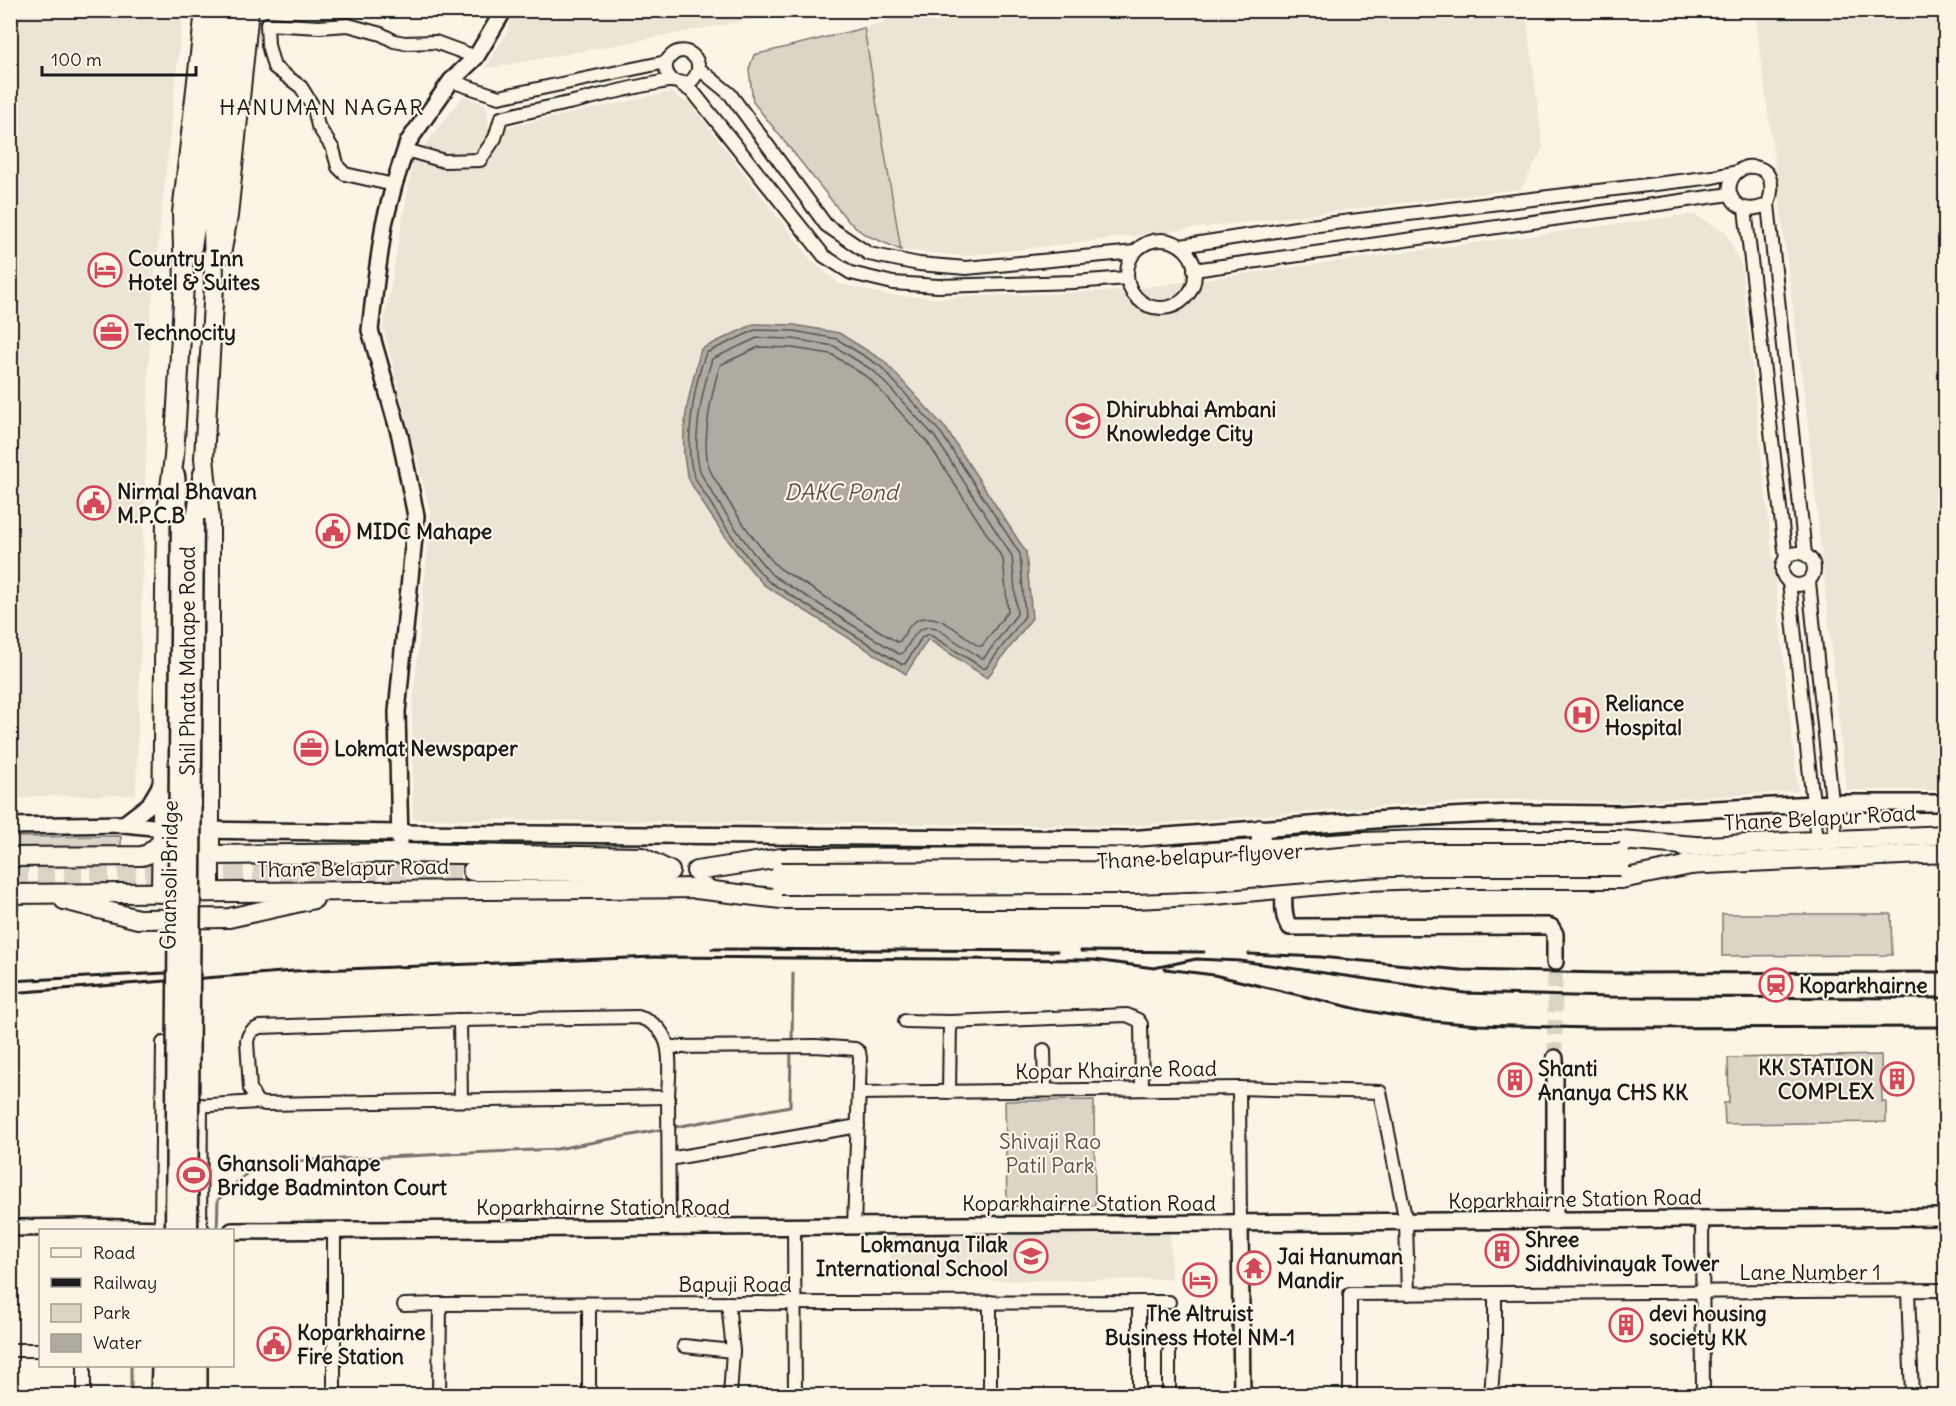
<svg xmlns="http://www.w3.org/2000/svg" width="1956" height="1406" font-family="Delius,sans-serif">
<rect width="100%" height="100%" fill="#fcf5e5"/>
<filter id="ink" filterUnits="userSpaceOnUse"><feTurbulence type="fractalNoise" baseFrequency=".0167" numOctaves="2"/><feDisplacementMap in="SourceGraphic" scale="12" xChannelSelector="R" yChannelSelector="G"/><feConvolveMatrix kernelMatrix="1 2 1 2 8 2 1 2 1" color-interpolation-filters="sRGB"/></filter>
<g filter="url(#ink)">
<g fill="#ebe5d6">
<path d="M514 10H798V11L485 69 507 32Z"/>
<path d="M895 10 1526 11 1543 148 1521 189 965 256 901 250 864 28 885 22Z"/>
<path d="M10 11H183L150 321 136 795 38 796 11 800Z"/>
<path d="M1755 11H1945V790H1846L1807 417Z"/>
<path d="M671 92 691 105 812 261 840 284 887 295 937 298 1115 291 1693 214 1725 231 1741 265 1798 791 1619 802 1518 799 1385 806 1126 826 413 819 412 714 431 514 383 328 413 161 463 96 486 105 490 131Z"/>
<path d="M1170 1230 1171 1279 891 1282V1233Z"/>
</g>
<g fill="#dbd5c8" stroke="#7c7872" stroke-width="1.5">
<path d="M864 28 901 250 864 234 848 221 753 102 749 69 754 55Z"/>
<path d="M121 836V848L11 849 10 837Z"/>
<path d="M1722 914H1891L1892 955 1722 956Z"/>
<path d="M1881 1055 1882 1102H1886V1122L1725 1124 1724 1103H1729L1728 1058Z"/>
<path d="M1094 1100 1095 1205 1007 1206 1005 1101Z"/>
</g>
<path fill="#b0aba1" stroke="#75726c" stroke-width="1.5" d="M754 324 794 325 839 333 884 361 946 429 1026 552 1032 618 987 678 928 639 906 674 764 585C740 559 720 530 701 500 697 492 690 484 688 476 676 438 691 386 701 349Z"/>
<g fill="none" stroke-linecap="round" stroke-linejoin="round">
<g stroke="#575551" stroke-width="1.5">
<path d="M755 330 794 331 837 339 880 366 941 433 1020 554 1025 616 986 668H983L929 634 922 637 905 664H901L768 581C745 556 725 528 708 499 703 491 697 483 694 475 683 447 695 380 706 353Z"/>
<path d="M757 338 793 339 834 346 875 372 935 437 1012 556 1017 614 984 658H981L936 628C918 622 911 641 903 653L899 654 772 575C750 551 732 524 715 497 711 489 704 481 701 473 690 445 703 387 712 359Z"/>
<path d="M759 347 792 348 831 354 870 379 928 443 1003 559 1008 611 982 646H978C962 635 935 607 914 622 908 626 904 635 900 641L897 642 779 568C757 546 740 520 724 494 720 486 713 478 710 470 700 445 712 391 720 365Z"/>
</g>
<g stroke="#75726c" stroke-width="3">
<path d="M792 1042 793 973"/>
<path d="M670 1128 790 1106 791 1049"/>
<path d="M217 1230 218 1200 258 1163 557 1149 664 1129"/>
<path d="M131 1366V1396"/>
</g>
<path stroke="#dad4c7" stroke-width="15" stroke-dasharray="15 8" stroke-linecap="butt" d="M1555 1058V962"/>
<path stroke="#dad4c7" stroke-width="18" stroke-dasharray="18 9" stroke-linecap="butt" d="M10 875 472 871"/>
<g stroke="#1c1c1c" stroke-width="16">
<g id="minor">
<path d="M698 68 730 94 826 225 869 254 919 264 966 268 1135 252"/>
<path d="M451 81 499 97 666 62"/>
<path d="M681 84 694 93 824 256 851 273 893 283 938 286 1074 282 1127 278"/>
<path d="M406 150 444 161 480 160 495 138 501 118C524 112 546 108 569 103 595 97 620 90 646 85 653 84 661 82 668 81 679 80 689 89 696 75 705 59 684 43 671 56 663 63 665 73 672 80"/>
<path d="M1746 167C1772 165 1775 185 1768 204 1731 223 1715 179 1746 167Z"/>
<path d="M394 185 345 174 338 167 333 149 318 126 314 108 301 87 274 67 268 45 267 24 319 27 348 25 381 34 394 41 405 43 435 42 476 57"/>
<path d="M1768 204 1805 554"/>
<path d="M1745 209 1786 559"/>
<circle cx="1161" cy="274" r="34"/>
<path d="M1181 246 1302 227 1713 177 1737 172"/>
<path d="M1194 270 1730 194"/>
<circle cx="1798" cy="569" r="16"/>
<path d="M1789 582 1817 840"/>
<path d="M1809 582 1836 840"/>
<path d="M638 1017C677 1028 669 1065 668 1097L265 1104 257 1102 250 1089 247 1041C249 1032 252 1030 260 1027L460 1020Z"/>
<path d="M460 1020 461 1100"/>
<path d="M905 1021 950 1022"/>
<path d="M669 1047 816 1046 855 1049 859 1052 860 1058 854 1226"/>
<path d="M1044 1050 1045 1090"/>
<path d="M1239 1088 1380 1092 1406 1222 1408 1294"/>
<path d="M949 1092 950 1022 1127 1015 1138 1020 1141 1024 1142 1089"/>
<path d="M859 1093 1239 1088 1240 1223"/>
<path d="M668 1097 669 1228"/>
<path d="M195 1106 257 1102"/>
<path d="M669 1159 858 1126"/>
<path d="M1702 1219 1703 1396"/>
<path d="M794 1227 795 1396"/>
<path d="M161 1229 163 1043"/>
<path d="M200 1230 201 1105"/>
<path d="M334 1231V1396"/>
<path d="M1908 1291 1912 1396"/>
<path d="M990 1302V1396"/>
<path d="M1139 1302V1396"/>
<path d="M728 1303 733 1351 730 1396"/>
<path d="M440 1304 1169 1302"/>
<path d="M589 1304V1396"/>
<path d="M404 1305 440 1304 439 1396"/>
<path d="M684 1346 733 1351"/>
<path d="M10 1350H40"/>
<path d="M84 1396V1366"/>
<path d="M1169 1396V1352"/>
<path d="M1350 1396V1294L1946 1290"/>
<path d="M1491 1396 1495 1338V1293"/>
</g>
</g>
<g stroke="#1c1c1c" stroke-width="20">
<g id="tertiary">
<path d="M124 824 149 805 162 783"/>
<path d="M10 826 124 824 172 829"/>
<path d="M199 830 400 833 1128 839 1388 819 1512 813 1619 814 1833 803H1946"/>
<path d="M400 843 397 712 416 516 400 436 370 330 376 280 384 224 394 185 408 142 451 81 476 57 504 10"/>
<path d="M1284 878C1285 892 1280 916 1290 927L1547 926 1551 927 1555 934V962"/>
<path d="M1555 1221V1058"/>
<path d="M1240 1223 1242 1396"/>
<path d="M10 1228 86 1227 201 1230"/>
<path d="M232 1231 1946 1217"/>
<path d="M159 1396 160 1366"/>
<path d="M199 1396V1366"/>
</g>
</g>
<g stroke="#1c1c1c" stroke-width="21">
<g id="secondary">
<path d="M176 475 180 519"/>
<path d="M195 519 202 474"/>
<path d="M172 1396V1366"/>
<path d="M188 1396V1366"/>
</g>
</g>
<g stroke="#1c1c1c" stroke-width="22">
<g id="primary">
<path d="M191 253 196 223 221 10"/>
<path d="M221 255 228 216 249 10"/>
<path d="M1260 829 1263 861"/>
<path d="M1684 847 1946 835"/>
<path d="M210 855 400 853 642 857 670 871"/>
<path d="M10 857 142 856 148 854 162 842"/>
<path d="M1685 865 1946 853"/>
<path d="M472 871H665"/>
<path d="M696 871 781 858 1135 857 1362 842 1427 840H1621L1696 846"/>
<path d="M696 889 781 899H1136L1215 895 1366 881 1427 879H1621L1696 864"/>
<path d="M210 892V519L204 458 214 286 213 225 234 10"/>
<path d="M161 893 166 519 174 457 184 284 182 213 205 10"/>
<path d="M10 894 707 888"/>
<path d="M64 900 138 919 229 918 314 899"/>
</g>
</g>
<use href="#minor" stroke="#fcf5e5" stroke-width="12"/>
<use href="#tertiary" stroke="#fcf5e5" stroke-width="15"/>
<use href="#secondary" stroke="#fcf5e5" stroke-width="16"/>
<use href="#primary" stroke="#fcf5e5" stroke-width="18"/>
<g stroke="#1c1c1c" stroke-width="3">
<path d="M712 949 1057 951"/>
<path d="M1081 951 1204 952"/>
<path d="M1249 954 1320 957 1461 970 1610 973 1946 972"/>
<path d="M1165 969 1214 975 1362 1010 1420 1020 1478 1025 1590 1028 1946 1027"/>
<path d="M10 981 166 973"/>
<path d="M10 993 294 971 654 957 1094 960 1154 968 1196 959 1241 961 1465 993 1609 997 1946 998"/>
</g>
<g stroke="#1c1c1c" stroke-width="21" stroke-linecap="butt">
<g id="secondary-bridge">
<path d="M174 1230 180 519"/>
<path d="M189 1230 195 519"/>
</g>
</g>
<g stroke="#1c1c1c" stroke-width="22" stroke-linecap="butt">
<g id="primary-bridge">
<path d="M781 872 1135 871 1213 868 1364 855 1423 853H1620"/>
<path d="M781 885 1135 884 1214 881 1365 868 1424 866H1620"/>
</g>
</g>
<use href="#secondary-bridge" stroke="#fcf5e5" stroke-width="16"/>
<use href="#primary-bridge" stroke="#fcf5e5" stroke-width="18"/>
</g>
</g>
<defs>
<g id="hotel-ring" transform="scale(1.725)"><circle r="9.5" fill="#fcf5e5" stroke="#d1495b" stroke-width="1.5"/><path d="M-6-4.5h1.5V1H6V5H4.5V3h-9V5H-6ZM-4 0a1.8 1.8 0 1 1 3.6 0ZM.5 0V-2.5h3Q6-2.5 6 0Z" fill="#d1495b"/></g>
<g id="office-ring" transform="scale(1.725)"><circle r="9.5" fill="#fcf5e5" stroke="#d1495b" stroke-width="1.5"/><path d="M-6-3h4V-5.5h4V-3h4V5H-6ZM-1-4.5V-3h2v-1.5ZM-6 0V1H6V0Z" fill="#d1495b"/></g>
<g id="university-ring" transform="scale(1.725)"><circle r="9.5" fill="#fcf5e5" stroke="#d1495b" stroke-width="1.5"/><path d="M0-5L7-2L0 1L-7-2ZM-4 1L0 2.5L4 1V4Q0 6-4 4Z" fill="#d1495b"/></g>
<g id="civic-ring" transform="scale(1.725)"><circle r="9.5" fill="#fcf5e5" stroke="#d1495b" stroke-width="1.5"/><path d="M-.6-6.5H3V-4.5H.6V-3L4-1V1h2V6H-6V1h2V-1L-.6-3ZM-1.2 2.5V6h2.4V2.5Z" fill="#d1495b"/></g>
<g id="hospital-ring" transform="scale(1.725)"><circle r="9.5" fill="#fcf5e5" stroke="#d1495b" stroke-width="1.5"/><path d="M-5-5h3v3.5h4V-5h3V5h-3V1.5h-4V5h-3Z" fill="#d1495b"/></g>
<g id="station-ring" transform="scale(1.725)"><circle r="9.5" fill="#fcf5e5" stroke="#d1495b" stroke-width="1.5"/><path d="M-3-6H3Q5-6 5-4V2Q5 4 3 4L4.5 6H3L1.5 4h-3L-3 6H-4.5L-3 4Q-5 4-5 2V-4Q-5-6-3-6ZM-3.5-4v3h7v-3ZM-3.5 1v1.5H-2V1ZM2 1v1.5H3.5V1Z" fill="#d1495b"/></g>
<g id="building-ring" transform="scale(1.725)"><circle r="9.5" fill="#fcf5e5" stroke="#d1495b" stroke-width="1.5"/><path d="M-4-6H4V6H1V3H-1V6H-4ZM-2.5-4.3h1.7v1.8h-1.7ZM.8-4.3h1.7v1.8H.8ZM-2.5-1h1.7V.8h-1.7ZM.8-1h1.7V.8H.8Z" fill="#d1495b"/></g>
<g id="stadium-ring" transform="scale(1.725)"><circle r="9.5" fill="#fcf5e5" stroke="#d1495b" stroke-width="1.5"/><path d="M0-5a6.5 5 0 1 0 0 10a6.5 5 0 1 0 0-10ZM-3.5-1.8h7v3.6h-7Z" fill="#d1495b"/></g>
<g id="school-ring" transform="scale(1.725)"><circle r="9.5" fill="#fcf5e5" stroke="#d1495b" stroke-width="1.5"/><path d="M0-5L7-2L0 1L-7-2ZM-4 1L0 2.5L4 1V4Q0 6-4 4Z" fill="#d1495b"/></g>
<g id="temple-ring" transform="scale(1.725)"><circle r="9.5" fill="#fcf5e5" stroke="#d1495b" stroke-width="1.5"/><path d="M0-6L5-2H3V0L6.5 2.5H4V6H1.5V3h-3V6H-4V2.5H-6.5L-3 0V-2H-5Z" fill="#d1495b"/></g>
</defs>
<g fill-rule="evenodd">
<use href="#hotel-ring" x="105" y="270"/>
<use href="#office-ring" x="111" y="332"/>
<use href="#university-ring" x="1083" y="421"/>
<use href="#civic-ring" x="94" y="503"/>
<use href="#civic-ring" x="333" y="531"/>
<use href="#hospital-ring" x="1582" y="715"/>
<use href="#office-ring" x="311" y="748"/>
<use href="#station-ring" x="1776" y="985"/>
<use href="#building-ring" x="1897" y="1079"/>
<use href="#building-ring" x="1515" y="1080"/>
<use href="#stadium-ring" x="194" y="1175"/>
<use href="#building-ring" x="1502" y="1251"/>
<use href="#school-ring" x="1031" y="1256"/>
<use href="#temple-ring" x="1254" y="1268"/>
<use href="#hotel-ring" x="1200" y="1280"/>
<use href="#building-ring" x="1626" y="1325"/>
<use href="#civic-ring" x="274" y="1344"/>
</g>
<g text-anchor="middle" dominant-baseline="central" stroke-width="4.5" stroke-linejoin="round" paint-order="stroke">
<g font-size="21" font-weight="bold" fill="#1c1c1c" stroke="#fcf5e5" text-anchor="start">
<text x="128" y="258">Country Inn<tspan x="128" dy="24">Hotel &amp; Suites</tspan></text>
<text x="134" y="332">Technocity</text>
<text x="1106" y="409">Dhirubhai Ambani<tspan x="1106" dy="24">Knowledge City</tspan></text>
<text x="117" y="491">Nirmal Bhavan<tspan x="117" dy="24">M.P.C.B</tspan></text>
<text x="356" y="531">MIDC Mahape</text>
<text x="1605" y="703">Reliance<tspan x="1605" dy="24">Hospital</tspan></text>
<text x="334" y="748">Lokmat Newspaper</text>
<text x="1799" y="985">Koparkhairne</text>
<text x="1874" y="1067" text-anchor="end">KK STATION<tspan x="1874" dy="24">COMPLEX</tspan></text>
<text x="1538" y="1068">Shanti<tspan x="1538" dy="24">Ananya CHS KK</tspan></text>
<text x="217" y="1163">Ghansoli Mahape<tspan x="217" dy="24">Bridge Badminton Court</tspan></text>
<text x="1525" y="1239">Shree<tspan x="1525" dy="24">Siddhivinayak Tower</tspan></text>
<text x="1008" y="1244" text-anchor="end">Lokmanya Tilak<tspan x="1008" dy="24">International School</tspan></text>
<text x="1277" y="1256">Jai Hanuman<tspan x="1277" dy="24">Mandir</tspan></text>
<text x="1200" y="1313" text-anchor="middle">The Altruist<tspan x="1200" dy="24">Business Hotel NM-1</tspan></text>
<text x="1649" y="1313">devi housing<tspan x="1649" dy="24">society KK</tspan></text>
<text x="297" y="1332">Koparkhairne<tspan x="297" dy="24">Fire Station</tspan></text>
</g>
<g font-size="21" fill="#1c1c1c" stroke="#fcf5e5">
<text transform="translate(187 661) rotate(-90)">Shil Phata Mahape Road</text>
<text transform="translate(1820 818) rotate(-3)">Thane Belapur Road</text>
<text transform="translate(1200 856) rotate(-3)">Thane belapur flyover</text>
<text transform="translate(353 868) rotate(-1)">Thane Belapur Road</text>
<text transform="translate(169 875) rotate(-89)">Ghansoli Bridge</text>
<text transform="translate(1116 1070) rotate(-1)">Kopar Khairane Road</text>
<text transform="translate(1575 1199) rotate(-1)">Koparkhairne Station Road</text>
<text x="1089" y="1203">Koparkhairne Station Road</text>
<text x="603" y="1207">Koparkhairne Station Road</text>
<text x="1810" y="1272">Lane Number 1</text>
<text x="735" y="1284">Bapuji Road</text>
</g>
<g font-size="21" fill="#555450" stroke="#fcf5e5">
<text x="1050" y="1141">Shivaji Rao<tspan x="1050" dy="24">Patil Park</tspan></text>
</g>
<g font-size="22" letter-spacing="1.5" fill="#1c1c1c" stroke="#fcf5e5">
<text x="322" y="107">HANUMAN NAGAR</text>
</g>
<g font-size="22" font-style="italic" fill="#575551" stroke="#fcf5e5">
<text x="841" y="492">DAKC Pond</text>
</g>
</g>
<rect width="1956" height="1406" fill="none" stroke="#fcf5e5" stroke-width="36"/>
<rect x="18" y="18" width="1920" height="1370" fill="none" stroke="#1c1c1c" stroke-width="2" filter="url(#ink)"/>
<rect x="39" y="1229" width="195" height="138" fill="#fcf5e5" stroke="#a29e95" stroke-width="1.5"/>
<rect x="51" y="1248" width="30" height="9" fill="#fcf5e5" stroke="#a29e95" stroke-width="1.5"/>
<text x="93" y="1259" font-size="18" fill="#1c1c1c">Road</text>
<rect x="51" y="1278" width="30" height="9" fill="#1c1c1c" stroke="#a29e95" stroke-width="1.5"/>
<text x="93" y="1289" font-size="18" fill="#1c1c1c">Railway</text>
<rect x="51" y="1304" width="30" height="18" fill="#dbd5c8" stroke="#a29e95" stroke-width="1.5"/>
<text x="93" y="1319" font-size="18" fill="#1c1c1c">Park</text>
<rect x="51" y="1334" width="30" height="18" fill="#b0aba1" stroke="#a29e95" stroke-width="1.5"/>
<text x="93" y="1349" font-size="18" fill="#1c1c1c">Water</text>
<path d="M42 66v9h154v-9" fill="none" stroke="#1c1c1c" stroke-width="3"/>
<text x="51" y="66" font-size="18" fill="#1c1c1c" stroke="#fcf5e5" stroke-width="4.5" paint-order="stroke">100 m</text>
</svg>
